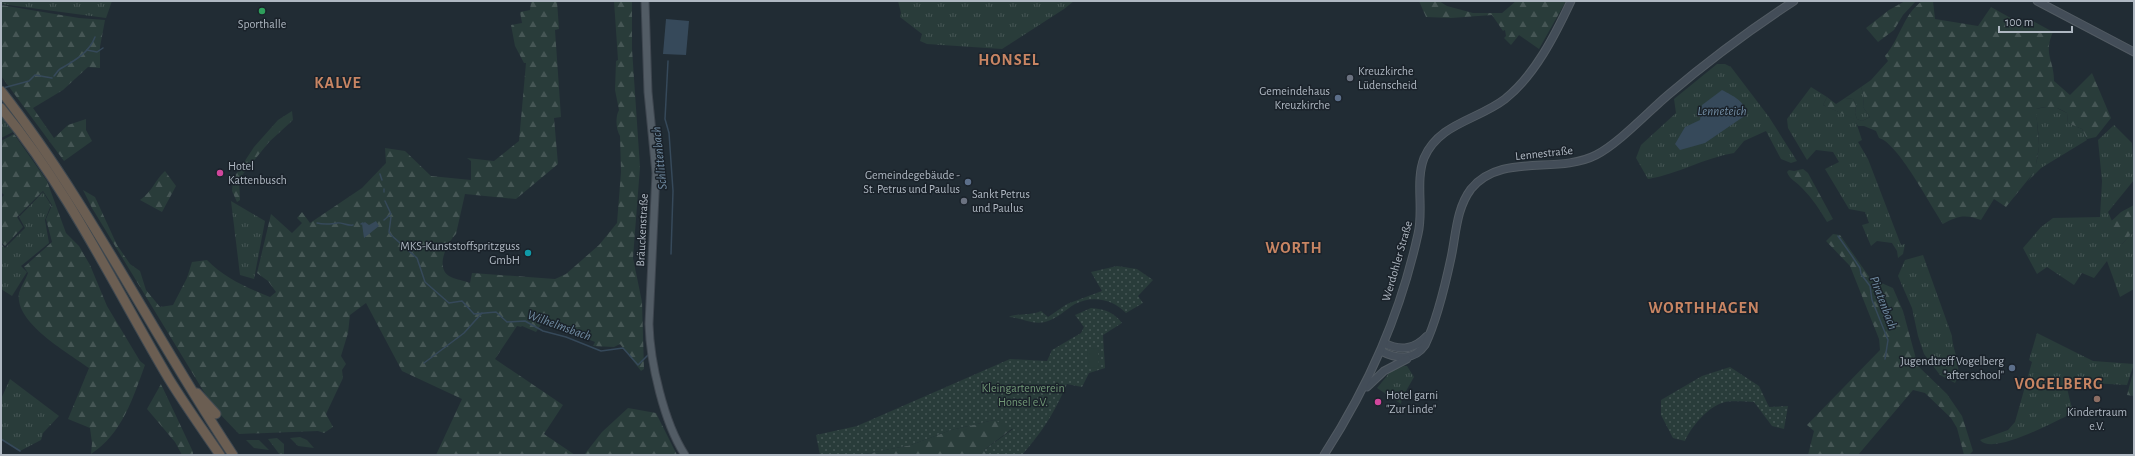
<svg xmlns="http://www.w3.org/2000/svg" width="2135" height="456" font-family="'Alegreya Sans',sans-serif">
<defs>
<pattern id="grass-tufts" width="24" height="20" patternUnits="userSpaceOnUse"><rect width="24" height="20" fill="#293c3a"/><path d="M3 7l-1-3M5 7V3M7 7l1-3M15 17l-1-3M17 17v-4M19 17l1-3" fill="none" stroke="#465655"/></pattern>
<pattern id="forest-firs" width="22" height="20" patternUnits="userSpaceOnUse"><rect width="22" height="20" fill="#293c3a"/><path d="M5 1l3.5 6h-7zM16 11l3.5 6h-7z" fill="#465655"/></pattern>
<pattern id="park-dots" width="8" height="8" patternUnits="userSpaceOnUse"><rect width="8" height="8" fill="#293c3a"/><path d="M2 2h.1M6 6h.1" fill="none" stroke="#465655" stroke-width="1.8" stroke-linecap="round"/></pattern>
</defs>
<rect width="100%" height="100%" fill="#212c34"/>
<g fill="url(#grass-tufts)">
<path d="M1 1H112L106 18 1 4Z"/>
<path d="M898 1H1074L1064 9 1002 49 927 44 920 41 922 34 900 17 901 13Z"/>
<path d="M1717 64H1725L1731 67 1769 117 1797 161 1791 163 1781 159 1766 131 1744 141 1734 153C1704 158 1678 174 1648 179L1636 158 1641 145 1676 113 1674 99Z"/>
<path d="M1811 87 1827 97 1823 105 1855 119 1862 140 1858 142 1868 159 1901 245 1905 244 1903 254 1898 258 1897 251 1892 243 1877 241 1871 246 1862 225 1869 223 1865 212 1849 209 1825 169 1839 162 1833 152 1816 150 1807 160 1788 128 1787 119Z"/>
<path d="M1861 87 1864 97 1863 107 1870 117 1862 121 1857 119 1855 113 1856 104 1853 99 1845 98Z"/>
<path d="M2047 107H2055L2067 113 2068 123 2082 129 2087 140 2041 168 2028 181C2043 160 2039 132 2035 109Z"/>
<path d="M1 116 13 132 1 138Z"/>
<path d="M2114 125 2132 143 2134 180 2108 212 2122 244 2134 231V289L2120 297 2107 261 2094 278 2082 273 2074 285 2047 267 2037 274 2023 248 2041 227 2053 218 2100 217 2102 181 2098 140Z"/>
<path d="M43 192 51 205 45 220 49 243 21 266 27 272 12 296 1 289V244L5 248 25 228 19 217Z"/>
<path d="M231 201 265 221 254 279 240 275Z"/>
<path d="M1923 255 1952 336C1952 350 1964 368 1955 383L1940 375 1924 354 1918 336 1912 308 1898 276 1905 260Z"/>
<path d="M2037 333 2093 361 2134 364 2127 385 2090 383 2067 388 2073 413C2053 422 1993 456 1980 440L2008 430 2015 422 2032 362 2029 360Z"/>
<path d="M1404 366H1407L1414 377 1402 398 1401 404 1377 388 1391 371Z"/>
<path d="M10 379 59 416 43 433 41 440 20 451 1 439V399Z"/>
<path d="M300 437 307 440 314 448 298 446 290 438Z"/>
<path d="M277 438 284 444V455H280L268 439Z"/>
<path d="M246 440H259L269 450 254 448Z"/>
</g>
<g fill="url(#forest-firs)">
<path d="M531 1H557L559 29 555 30 561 117 554 118 558 164 516 199 465 194 456 234C447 243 435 267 449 276 454 279 462 280 467 282L470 283 472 273 555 279 566 274 599 245 617 223 621 172 620 136C616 130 615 117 619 110L615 90 616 61 618 60 614 1H632V49L640 167 633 258 642 302 644 369 641 371 620 344 614 347 593 346 595 342 560 328 547 316 536 332 522 326 521 327 517 326 495 359 563 405 544 434 575 455H436L462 399 402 371 366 303 350 315 348 333 341 356 346 364 342 370 343 378 326 414 333 427 324 433 318 431 239 434 216 410 204 392 92 208 83 190 95 197 117 245 130 264 140 271 146 290 160 307 173 305 187 278 192 262 207 260C224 278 248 288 270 297L276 292 268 281 257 273 271 214 292 233 302 223 297 218 302 212 310 223 362 188 386 163 385 148 405 151 431 176 471 180V161L467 158 494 161 519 141 526 63H524L515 46 511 25 522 23 520 12 530 10Z"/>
<path d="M1419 1H1439L1447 6 1473 13H1502L1516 1H1566L1539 49 1519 35 1511 45 1504 38 1506 36 1505 30 1503 31 1492 15 1451 18 1426 17Z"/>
<path d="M1905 1H1916L1903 15 1894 30 1878 42 1866 28 1889 10Z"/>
<path d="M1922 1H1933L1935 19 1978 26 1991 7 2025 26 2031 20 2053 32C2043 55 2054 59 2054 81L2070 95 2092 73 2111 118 2096 137 2087 139 2082 129 2068 123 2067 113C2056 106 2047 106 2036 109L2039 146 2035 171 2006 207 1994 199 1981 220C1965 214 1957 216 1943 224 1930 205 1898 143 1879 138L1876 131 1864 126H1858L1854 119 1823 105 1827 97 1836 104 1845 98 1853 99 1856 104 1855 113 1857 119 1862 121 1870 117 1863 107 1864 97 1861 87 1871 80 1888 61 1885 56C1900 39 1903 15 1922 1Z"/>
<path d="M1 5 79 18 105 20 100 47V68L88 67 63 90 33 108 54 138 68 125 86 119V130L92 141 64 161 1 76Z"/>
<path d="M292 111 293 120 269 142 239 179 240 200 237 202 232 191 233 179 254 147 278 120Z"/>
<path d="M14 134 47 181 66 233 79 246 90 265 107 306 140 361 145 365C133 398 122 434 91 454L92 443 90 428 68 419 89 368C69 353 14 323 19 293 21 286 26 279 28 273L24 267 52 242 46 219 52 205 43 191 17 217 23 227 5 246 1 242V198L4 195 1 192V141Z"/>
<path d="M1803 169 1808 173 1833 219 1827 222C1820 210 1812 198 1802 188 1796 181 1790 180 1787 172L1789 170 1794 171Z"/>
<path d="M165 171 176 186 162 212 140 200C152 192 155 180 165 171Z"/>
<path d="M2134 205V231L2122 244 2105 227 2121 212Z"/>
<path d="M1833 234 1840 235 1870 278 1893 288 1903 311 1918 366 1947 394 1962 416 1973 451 1969 455H1964L1957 428 1951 418 1925 393 1913 390 1858 455H1808L1814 431 1807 425 1880 350 1879 339 1850 266 1826 241Z"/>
<path d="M2134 369V396L2127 395Z"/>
<path d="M161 384 193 452V455H182L175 442 147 409Z"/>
<path d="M628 408 656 413 677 455H584L602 432Z"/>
<path d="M994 420 1013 428 984 450 987 455H860L911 445 951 430Z"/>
</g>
<g fill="url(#park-dots)">
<path d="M1117 266 1137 269 1153 280 1138 296 1143 303 1126 313C1113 299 1092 295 1075 304 1065 310 1057 319 1045 322 1032 325 1022 318 1009 317 1014 313 1031 316 1041 311L1048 317 1067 304 1102 291 1091 272Z"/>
<path d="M1091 308C1104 309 1114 312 1122 323L1103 335 1105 368 1089 373 1082 387 1067 384C1054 413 1043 431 1022 455H987L984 450 1013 429 994 420 951 430 911 445 860 455H820L816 435 857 426 1010 359 1047 361 1052 350 1081 333 1084 327 1075 315Z"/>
<path d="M1730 367 1759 386 1769 407 1788 406 1784 429 1772 426 1754 402C1745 402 1731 400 1722 403 1707 408 1691 427 1685 441L1673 438 1661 415V400L1702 376Z"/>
</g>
<g fill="#293c3a">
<path d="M1098 348 1099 367 1089 368 1087 349Z"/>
<path d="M2034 372 2050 377 2047 387 2031 383Z"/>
</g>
<g fill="#36495a">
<path d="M666 19 689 21 686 55 663 54Z"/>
<path d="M1722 90C1733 96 1746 101 1746 115L1705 143 1680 150 1675 144 1685 127 1700 120 1702 105Z"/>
<path d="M376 221 379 226 364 238 362 224 365 222 369 225Z"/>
</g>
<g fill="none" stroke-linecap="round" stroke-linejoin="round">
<g stroke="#36495a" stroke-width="1.5">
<path d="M87 50 97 52 103 48"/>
<path d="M668 61 665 119 669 133 673 191 671 254"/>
<path d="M54 76C56 74 58 70 60 69 74 61 89 53 95 37"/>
<path d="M3 88 29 81 35 75 52 78"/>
<path d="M380 174 382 180"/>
<path d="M384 189V192"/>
<path d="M391 217 389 232 391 235 417 258 425 282 449 303 462 301 474 314 496 312 507 322 525 321 543 331 566 337 601 351 623 348 638 365 649 354"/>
<path d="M384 220 391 214 385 201"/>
<path d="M317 223C325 225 329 224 337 223 342 222 347 226 353 225"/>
<path d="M361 224 363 223"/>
<path d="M1838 236 1852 256 1860 268 1861 274 1870 286 1872 300 1888 340 1885 359"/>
<path d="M424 363 464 333 482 313"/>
<path d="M1 439 20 451"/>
</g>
<g stroke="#525b63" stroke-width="9">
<g id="secondary">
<path d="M2037 1 2134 52"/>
<path d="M1384 343C1400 351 1414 350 1427 336"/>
<path d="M1381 351C1396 359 1414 361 1425 345 1437 320 1445 286 1451 258 1456 235 1456 209 1471 189 1501 152 1557 175 1596 155 1618 144 1648 112 1668 95 1708 61 1751 29 1794 1"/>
<path d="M1367 387 1384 371 1407 359"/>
<path d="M1324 455C1369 385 1400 315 1418 234 1424 209 1415 182 1424 158 1439 123 1478 120 1505 99 1535 75 1555 35 1571 1"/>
</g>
</g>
<g stroke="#3e464f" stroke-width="9">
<path id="primary" d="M645 1 648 92 656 173 649 324C650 362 664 423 685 455"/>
</g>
<g stroke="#3f4850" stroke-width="11">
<g id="highway">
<path d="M1 91C90 205 153 335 233 455"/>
<path d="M1 108C69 190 115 288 169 379 185 405 203 430 220 455"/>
<path d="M197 393 216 414"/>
</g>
</g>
<use href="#secondary" stroke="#434d58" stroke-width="7"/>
<use href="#primary" stroke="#525c65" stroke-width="7"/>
<use href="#highway" stroke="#6b5e52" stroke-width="9"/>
</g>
<circle fill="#2e9e5b" stroke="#1a222a" stroke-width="1.5" cx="262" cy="11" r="4"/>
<g fill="#6b7280" stroke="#1a222a" stroke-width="1.5">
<circle cx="1350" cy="78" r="4"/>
<circle cx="964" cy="201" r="4"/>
</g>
<g fill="#5c6f8a" stroke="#1a222a" stroke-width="1.5">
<circle cx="1338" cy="98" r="4"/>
<circle cx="968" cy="182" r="4"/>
<circle cx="2012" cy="368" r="4"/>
</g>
<g fill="#d1479c" stroke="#1a222a" stroke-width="1.5">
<circle cx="220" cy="173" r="4"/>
<circle cx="1378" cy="402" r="4"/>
</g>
<circle fill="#0f9aa8" stroke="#1a222a" stroke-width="1.5" cx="528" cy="253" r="4"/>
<circle fill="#8d6e63" stroke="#1a222a" stroke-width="1.5" cx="2097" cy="399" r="4"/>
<g text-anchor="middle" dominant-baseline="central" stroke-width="3" stroke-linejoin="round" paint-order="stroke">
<g font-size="12" fill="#afb8c2" stroke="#1a222a" text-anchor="start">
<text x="262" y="24" text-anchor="middle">Sporthalle</text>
<text x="1358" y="71">Kreuzkirche<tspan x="1358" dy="14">Lüdenscheid</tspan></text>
<text x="1330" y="91" text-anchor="end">Gemeindehaus<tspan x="1330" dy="14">Kreuzkirche</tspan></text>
<text x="228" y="166">Hotel<tspan x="228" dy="14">Kattenbusch</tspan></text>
<text x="960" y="175" text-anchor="end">Gemeindegebäude -<tspan x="960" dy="14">St. Petrus und Paulus</tspan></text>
<text x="972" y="194">Sankt Petrus<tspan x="972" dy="14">und Paulus</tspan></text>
<text x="520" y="246" text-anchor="end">MKS-Kunststoffspritzguss<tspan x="520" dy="14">GmbH</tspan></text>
<text x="2004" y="361" text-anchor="end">Jugendtreff Vogelberg<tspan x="2004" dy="14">"after school"</tspan></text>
<text x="1386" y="395">Hotel garni<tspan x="1386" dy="14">"Zur Linde"</tspan></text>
<text x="2097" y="412" text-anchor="middle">Kindertraum<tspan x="2097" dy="14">e.V.</tspan></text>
</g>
<g font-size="12" fill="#afb8c2" stroke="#1a222a">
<text transform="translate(1544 153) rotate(-6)">Lennestraße</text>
<text transform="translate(642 230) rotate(-87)">Bräuckenstraße</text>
<text transform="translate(1397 261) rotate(-74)">Werdohler Straße</text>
</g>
<g font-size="12" fill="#709675" stroke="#1a222a">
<text x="1023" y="388">Kleingartenverein<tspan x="1023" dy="14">Honsel e.V.</tspan></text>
</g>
<g font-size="13" font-style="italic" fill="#718ca3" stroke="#1a222a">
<text x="1722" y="111">Lenneteich</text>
<text transform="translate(660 158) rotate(-96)">Schlittenbach</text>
<text transform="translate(1883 303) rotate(69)">Piratenbach</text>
<text transform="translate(559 326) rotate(20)">Wilhelmsbach</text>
</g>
<g font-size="16" font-weight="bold" letter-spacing="1" fill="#c88563" stroke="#1a222a">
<text x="1009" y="60">HONSEL</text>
<text x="338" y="83">KALVE</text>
<text x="1294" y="248">WORTH</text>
<text x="1704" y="308">WORTHHAGEN</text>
<text x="2059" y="384">VOGELBERG</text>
</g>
</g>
<rect width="2135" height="456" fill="none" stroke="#afb8c2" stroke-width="4"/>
<path d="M1999 26v6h73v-6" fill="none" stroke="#afb8c2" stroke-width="2"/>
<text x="2005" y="26" font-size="12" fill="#afb8c2" stroke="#1a222a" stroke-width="3" paint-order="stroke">100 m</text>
</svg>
